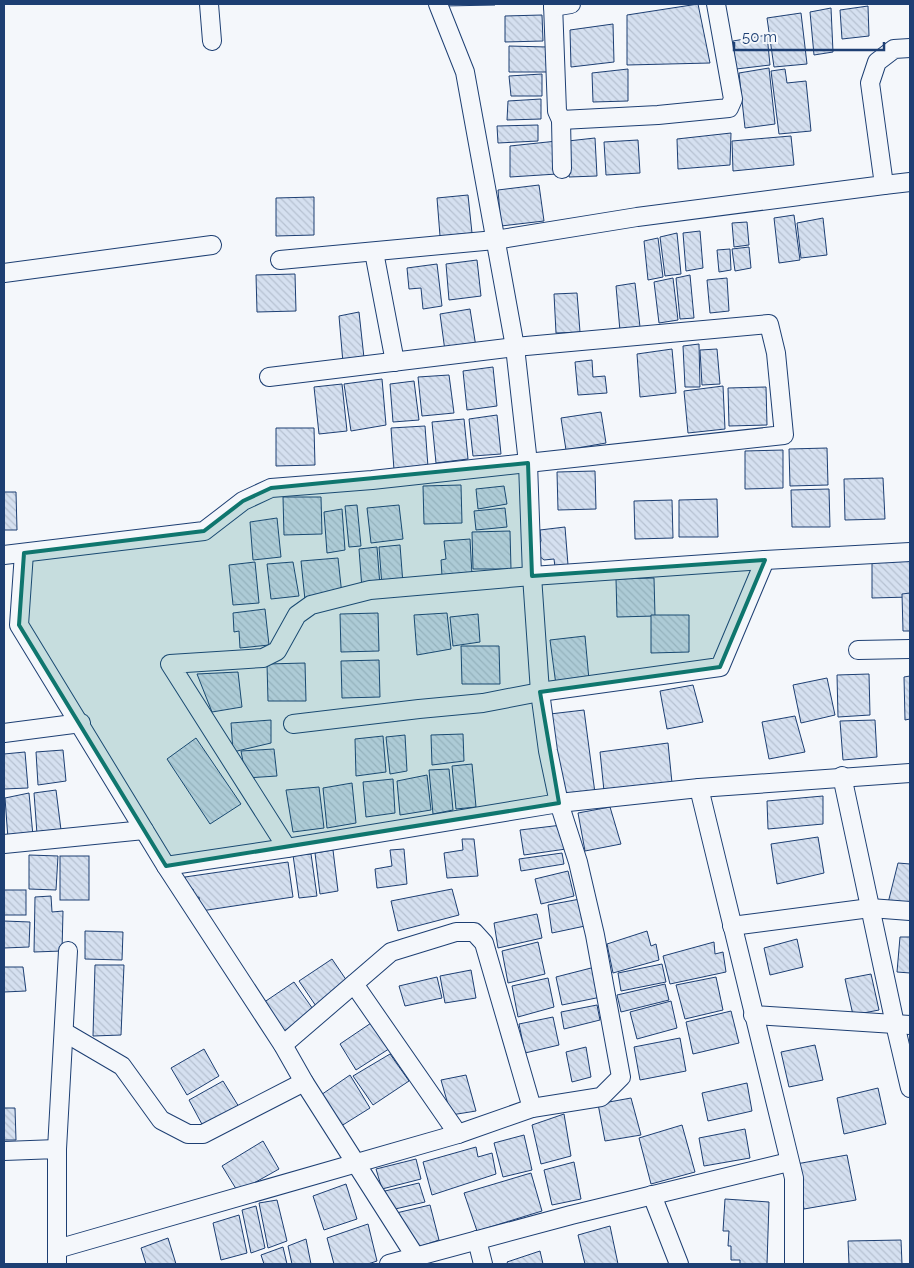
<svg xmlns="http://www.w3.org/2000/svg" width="914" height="1268" font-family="Raleway,sans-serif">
<defs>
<pattern id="building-back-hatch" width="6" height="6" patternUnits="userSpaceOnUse" patternTransform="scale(1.25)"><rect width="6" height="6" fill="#d5e0f0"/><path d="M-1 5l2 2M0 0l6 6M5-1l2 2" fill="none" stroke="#b6c1d1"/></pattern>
</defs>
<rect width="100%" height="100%" fill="#f4f7fb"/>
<g fill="url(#building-back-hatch)" stroke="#1d3f73">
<path d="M444 4H495V5L444 6Z"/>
<path d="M698 4 710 63 627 65V15Z"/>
<path d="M868 6 869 36 842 39 840 10Z"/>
<path d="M831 8 833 52 814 55 810 12Z"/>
<path d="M801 13 807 64 774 67 767 18Z"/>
<path d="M542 15 543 41 505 42V16Z"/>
<path d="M613 24 614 62 571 67 570 30Z"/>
<path d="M767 35 770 65 736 69 733 41Z"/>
<path d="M509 46 547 47V72H509Z"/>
<path d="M769 68 775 124 745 128 739 73Z"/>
<path d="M628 69V101L593 102 592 73Z"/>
<path d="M785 69 787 83 806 81 811 131 779 134 771 71Z"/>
<path d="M542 74V96H511L509 76Z"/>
<path d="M541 99V119L507 120 508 101Z"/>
<path d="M538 125V141L498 143 497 126Z"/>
<path d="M731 133 730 165 678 169 677 139Z"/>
<path d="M791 136 794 165 733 171 732 141Z"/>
<path d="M595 138 597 176 569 177 568 141Z"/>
<path d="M638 140 640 173 606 175 604 142Z"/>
<path d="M557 141V174L510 177V146Z"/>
<path d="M539 185 544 221 501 226 498 190Z"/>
<path d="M468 195 472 233 440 236 437 198Z"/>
<path d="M314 197V235L276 236V198Z"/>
<path d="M794 215 800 260 779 263 774 218Z"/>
<path d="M823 218 827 255 801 258 797 223Z"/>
<path d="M747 222 749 245 734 247 732 223Z"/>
<path d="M700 231 703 268 686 271 683 233Z"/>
<path d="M677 233 681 274 665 276 660 237Z"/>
<path d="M658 238 663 277 648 280 644 241Z"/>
<path d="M749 247 751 268 735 271 732 249Z"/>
<path d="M730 249 731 270 719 272 717 250Z"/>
<path d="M477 260 481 296 449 300 446 264Z"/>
<path d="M437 264 442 306 423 309 421 288 409 289 407 268Z"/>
<path d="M295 274 296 311 257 312 256 275Z"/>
<path d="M690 275 694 318 680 319 676 278Z"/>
<path d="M673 278 678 320 659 323 654 282Z"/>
<path d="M727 278 729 311 710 313 707 280Z"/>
<path d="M635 283 640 327 620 331 616 286Z"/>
<path d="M577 293 580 332 556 333 554 294Z"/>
<path d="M470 309 476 347 445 351 440 314Z"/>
<path d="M359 312 364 358 343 363 339 316Z"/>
<path d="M699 344 700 387H685L683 346Z"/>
<path d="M672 349 676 393 640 397 637 354Z"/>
<path d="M717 349 720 384 702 385 700 350Z"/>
<path d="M592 360 593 377 605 376 607 393 578 395 575 362Z"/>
<path d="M493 367 497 406 467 410 463 371Z"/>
<path d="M449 375 454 413 422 416 418 377Z"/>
<path d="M382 379 386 425 351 431 344 384Z"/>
<path d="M414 381 419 420 393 422 390 384Z"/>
<path d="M342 384 347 431 319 434 314 387Z"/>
<path d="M723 386 725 429 688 433 684 391Z"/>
<path d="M766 387 767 425 729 426 728 388Z"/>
<path d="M601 412 606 443 566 450 561 418Z"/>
<path d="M497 415 501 454 473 456 469 419Z"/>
<path d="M464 419 468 459 436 463 432 422Z"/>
<path d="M425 426 428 467 394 470 391 428Z"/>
<path d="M276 428H314L315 465 276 466Z"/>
<path d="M827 448 828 485 790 486 789 449Z"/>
<path d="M783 450V488L745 489V451Z"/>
<path d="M595 471 596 509 558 510 557 472Z"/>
<path d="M883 478 885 519 845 520 844 479Z"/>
<path d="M461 485 462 523 424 524 423 486Z"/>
<path d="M504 486 507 504 478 509 476 489Z"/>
<path d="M829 489 830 527H792L791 490Z"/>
<path d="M4 492H16L17 530H4Z"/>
<path d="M283 497H321L322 534 284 535Z"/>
<path d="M717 499 718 537H679V500Z"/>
<path d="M672 500 673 538 635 539 634 501Z"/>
<path d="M357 505 361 546 349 547 345 506Z"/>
<path d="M399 505 403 539 371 543 367 508Z"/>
<path d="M505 508 507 527 476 530 474 511Z"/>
<path d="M342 509 345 550 327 553 324 512Z"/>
<path d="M277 518 281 557 253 560 250 522Z"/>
<path d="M565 527 568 565 555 567 554 559 544 560 538 555V545L541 541 540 530Z"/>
<path d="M510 531 511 569H473L472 532Z"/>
<path d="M470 539 472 575 442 576 441 560 446 559 444 541Z"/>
<path d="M400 545 403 584 382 586 379 547Z"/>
<path d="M377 547 380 586 362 589 359 549Z"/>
<path d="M338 558 342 595 305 600 301 561Z"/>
<path d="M910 559V597L872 598V560Z"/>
<path d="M255 562 259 603 233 605 229 565Z"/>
<path d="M293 562 299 596 271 599 267 564Z"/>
<path d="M654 578 655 616 617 617 616 579Z"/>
<path d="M910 593V631H903L902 594Z"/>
<path d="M265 609 269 645 240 648 239 631 234 632 233 613Z"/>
<path d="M378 613 379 651 341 652 340 614Z"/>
<path d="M447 613 451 649 417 655 414 615Z"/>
<path d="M478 614 480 642 453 646 450 617Z"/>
<path d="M651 615H689V652L651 653Z"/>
<path d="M585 636 589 680 556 685 550 640Z"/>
<path d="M461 646H499L500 684H462Z"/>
<path d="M379 660 380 697 342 698 341 661Z"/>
<path d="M305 663 306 701H268L267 664Z"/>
<path d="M238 672 242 707 212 712 197 674Z"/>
<path d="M869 674 870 715 838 717 837 675Z"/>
<path d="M910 676V719L905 720 904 677Z"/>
<path d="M827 678 835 715 801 723 793 685Z"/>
<path d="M693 685 703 722 667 729 660 691Z"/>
<path d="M584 710 595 793 563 798 550 714Z"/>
<path d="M795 716 805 752 769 759 762 722Z"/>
<path d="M271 720V743L233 752 231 723Z"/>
<path d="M875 720 877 757 843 760 840 721Z"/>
<path d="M463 734 464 761 432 765 431 735Z"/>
<path d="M405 735 407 771 390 774 386 737Z"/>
<path d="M383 736 386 772 356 776 355 739Z"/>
<path d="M196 738 241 804 210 824 167 759Z"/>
<path d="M668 743 672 783 604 791 600 752Z"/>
<path d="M274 749 277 776 246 778 241 751Z"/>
<path d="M63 750 66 781 38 785 36 752Z"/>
<path d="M25 752 28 788 4 789V754Z"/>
<path d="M472 764 476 807 456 809 452 766Z"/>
<path d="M449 769 453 810 433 814 429 770Z"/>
<path d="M427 775 431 810 400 815 397 781Z"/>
<path d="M393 779 395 813 366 817 363 782Z"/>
<path d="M352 783 356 823 327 828 323 788Z"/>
<path d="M319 787 324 828 293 832 286 790Z"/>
<path d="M56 790 61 830 37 834 34 793Z"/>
<path d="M29 793 33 836 8 839 5 798Z"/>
<path d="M823 796V824L768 829 767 801Z"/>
<path d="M610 807 621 844 585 851 578 813Z"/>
<path d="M562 825 566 849 524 855 520 830Z"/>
<path d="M818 837 824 873 777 884 771 844Z"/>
<path d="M462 839H474L478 876 447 878 444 853 463 850Z"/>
<path d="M404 849 407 884 377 888 375 869 392 866 390 850Z"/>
<path d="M333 850 338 891 320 894 315 853Z"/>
<path d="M562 853 564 864 521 871 519 859Z"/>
<path d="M311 854 317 896 299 898 293 855Z"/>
<path d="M29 855 58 856 56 890 29 889Z"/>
<rect x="60" y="856" width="29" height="44"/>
<path d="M288 862 293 897 201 911 199 897 194 898 193 889 187 890 185 877Z"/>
<path d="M898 863 910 864V902L888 903Z"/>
<path d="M568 871 574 896 541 904 535 879Z"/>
<path d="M452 889 459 915 398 931 391 901Z"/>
<rect x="4" y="890" width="22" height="25"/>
<path d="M51 896 52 912 63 911 62 951 34 952 35 897Z"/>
<path d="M580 899 585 926 552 933 548 905Z"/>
<path d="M537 914 542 938 498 948 494 923Z"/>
<path d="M4 921 30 922 29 947 4 948Z"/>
<path d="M85 931 123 932 122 960 85 959Z"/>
<path d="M647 931 651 946 656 944 659 960 613 973 607 944Z"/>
<path d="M900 937H910V973L897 972Z"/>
<path d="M797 939 803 967 770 975 764 948Z"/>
<path d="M538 942 545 974 508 983 502 951Z"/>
<path d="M714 942 715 954 723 952 726 972 670 984 663 956Z"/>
<path d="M332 959 349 984 318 1009 299 981Z"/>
<path d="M662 964 666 982 621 991 618 973Z"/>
<path d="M95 965H124L121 1035 93 1036Z"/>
<path d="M4 967H23L26 991 4 992Z"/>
<path d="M595 967 601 997 562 1005 556 977Z"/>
<path d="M471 970 476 998 445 1003 440 976Z"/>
<path d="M871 974 879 1010 853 1015 845 979Z"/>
<path d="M437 977 442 998 405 1006 399 986Z"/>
<path d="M716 977 723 1010 685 1019 676 985Z"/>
<path d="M548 978 554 1007 518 1017 512 986Z"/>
<path d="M294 982 315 1012 279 1034 260 1005Z"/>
<path d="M665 984 669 1000 621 1012 617 995Z"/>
<path d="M671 1001 677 1028 637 1039 630 1012Z"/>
<path d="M597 1005 600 1020 564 1029 561 1012Z"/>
<path d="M731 1011 739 1043 693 1054 686 1022Z"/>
<path d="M553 1017 559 1045 525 1053 519 1024Z"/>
<path d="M377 1019 395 1045 356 1070 340 1044Z"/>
<path d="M680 1038 686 1071 640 1080 634 1047Z"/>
<path d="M815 1045 823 1080 789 1087 781 1052Z"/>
<path d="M586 1047 591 1077 572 1082 566 1052Z"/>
<path d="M204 1049 219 1076 187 1095 171 1068Z"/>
<path d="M390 1054 409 1081 373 1105 353 1076Z"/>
<path d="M350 1075 370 1108 338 1128 318 1097Z"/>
<path d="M466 1075 476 1111 451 1115 441 1080Z"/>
<path d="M223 1081 239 1107 204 1128 189 1100Z"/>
<path d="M747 1083 752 1111 708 1121 702 1093Z"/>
<path d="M878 1088 886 1124 844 1134 837 1098Z"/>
<path d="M631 1098 641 1135 605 1141 598 1104Z"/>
<path d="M4 1108H15L16 1140H4Z"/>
<path d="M564 1114 571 1156 541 1164 532 1125Z"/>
<path d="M682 1125 695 1172 651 1184 639 1138Z"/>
<path d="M745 1129 750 1158 704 1166 699 1138Z"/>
<path d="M524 1135 532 1170 503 1177 494 1143Z"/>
<path d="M263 1141 279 1169 238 1192 222 1166Z"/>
<path d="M476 1147 478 1157 492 1153 496 1174 432 1195 423 1162Z"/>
<path d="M847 1155 856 1200 804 1209 796 1164Z"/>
<path d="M416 1159 421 1179 382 1189 376 1169Z"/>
<path d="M574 1162 581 1199 552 1205 544 1170Z"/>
<path d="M531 1173 542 1211 477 1231 464 1193Z"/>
<path d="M419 1183 425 1202 391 1210 385 1191Z"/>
<path d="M346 1184 357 1219 324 1230 313 1196Z"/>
<path d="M725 1199 769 1202 767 1264H740V1260H731V1246H728L729 1231H723Z"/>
<path d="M277 1200 287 1241 268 1248 259 1203Z"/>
<path d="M430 1205 439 1240 415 1248 392 1214Z"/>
<path d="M256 1206 265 1248 251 1253 242 1210Z"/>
<path d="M239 1215 247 1253 221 1260 213 1223Z"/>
<path d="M368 1224 377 1261 368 1264H334L327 1238Z"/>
<path d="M610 1226 618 1264H585L578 1235Z"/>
<path d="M168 1238 176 1264H146L141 1248Z"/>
<path d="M306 1239 311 1264H292L288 1246Z"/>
<path d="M901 1240 902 1264H849L848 1241Z"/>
<path d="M283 1247 287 1264H264L261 1255Z"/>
<path d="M540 1251 543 1264H508L507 1262Z"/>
</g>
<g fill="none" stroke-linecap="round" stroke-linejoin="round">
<g stroke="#1d3f73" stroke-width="20">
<g id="street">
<path d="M209 4 212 41"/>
<path d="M553 4 557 111 561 120 658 115 729 108 733 99 716 4"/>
<path d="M553 7 571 4"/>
<path d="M561 120 562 169"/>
<path d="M884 185 910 182"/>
<path d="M374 252 395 362"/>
<path d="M280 260 495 240 637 217 884 185 870 83 877 62 894 49 910 48"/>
<path d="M4 273 212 245"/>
<path d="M24 553 19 625 166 866 283 1045 304 1082 415 1256"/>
<path d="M4 555 204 531 243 501 271 488 372 480 784 435 776 353 769 324 515 347 269 377"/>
<path d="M858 650 910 649"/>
<path d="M293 724 419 709 483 703 540 692 720 667 765 560"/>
<path d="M4 733 81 723"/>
<path d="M842 776 895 1024 910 1088"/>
<path d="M699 788 794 1178V1264"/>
<path d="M4 844 144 830"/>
<path d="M287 848 170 664 263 658 277 651 297 615 311 605 370 590 532 576 765 560 910 552"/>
<path d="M166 866 287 848 559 803 699 788 910 773"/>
<path d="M732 926 870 908 910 911"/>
<path d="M354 984 458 1134"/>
<path d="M753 1015 910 1025"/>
<path d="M64 1032 122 1066 161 1120 188 1134H203L304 1082"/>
<path d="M283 1045 391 952 456 932H474L484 943 532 1108"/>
<path d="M57 1149 68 951"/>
<path d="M4 1151 57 1149V1264"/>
<path d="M652 1195 679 1264"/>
<path d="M477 1240 483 1264"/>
<path d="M57 1249 458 1134 532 1108 601 1097 621 1077 595 935 578 862 559 803 548 751 540 692 532 576 528 463 515 347 465 72 438 4"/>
<path d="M389 1264 571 1215 789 1162"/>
</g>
</g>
<use href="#street" stroke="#f4f7fb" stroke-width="18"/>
</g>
<path fill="#0f766e" fill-opacity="0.2" stroke="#0f766e" stroke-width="4" stroke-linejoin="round" d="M528 463 532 576 765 560 720 667 540 692 559 803 166 866 19 625 24 553 204 531 243 501 271 488Z"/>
<rect width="914" height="1268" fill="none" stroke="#1d3f73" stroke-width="10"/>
<path d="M734 42v8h150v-8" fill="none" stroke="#1d3f73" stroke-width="2.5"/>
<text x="742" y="42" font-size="15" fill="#1d3f73" stroke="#f4f7fb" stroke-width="4" paint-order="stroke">50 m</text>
</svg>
